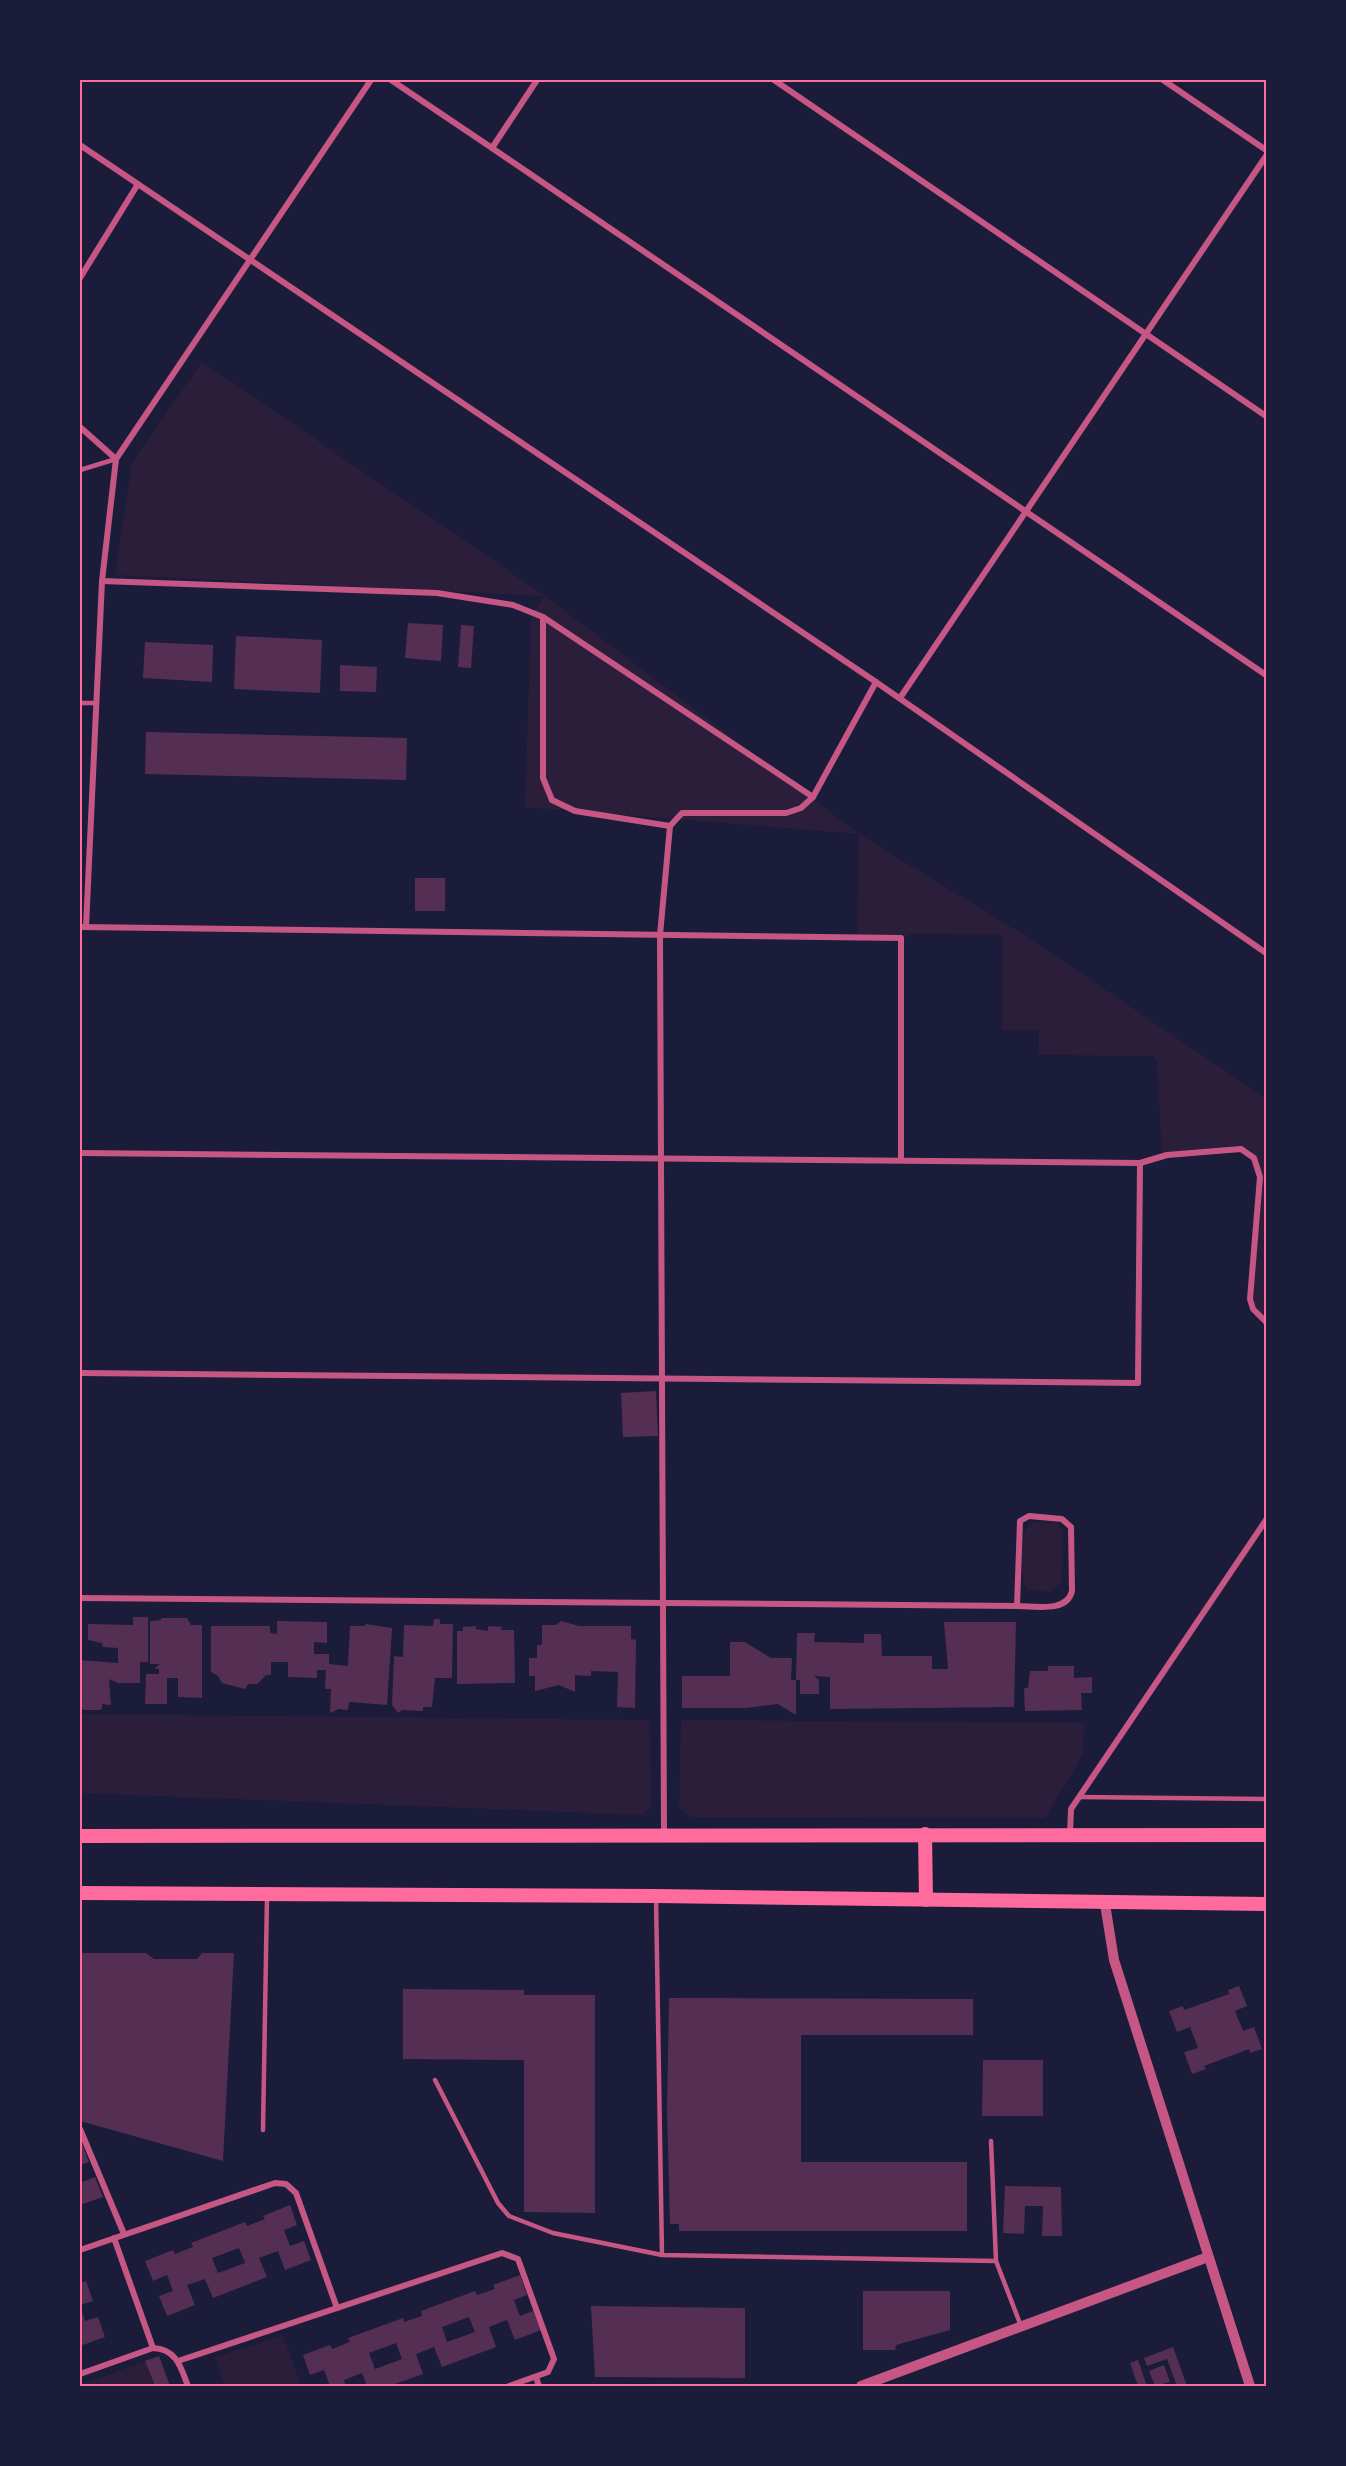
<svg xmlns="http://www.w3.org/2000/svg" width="1346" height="2466" font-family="Karla,sans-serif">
<rect width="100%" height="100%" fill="#1b1b3a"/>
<g fill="#2a1e3b">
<path d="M202 362 544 595 859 834 1024 935 1266 1098V1322L1250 1299 1260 1177 1254 1158 1240 1149 1162 1157 1157 1060 1152 1056 1039 1055V1030H1002L1003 935 915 933 901 938 857 937 859 834 525 807 531 617 544 596 115 575 132 462Z"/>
<path d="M1036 1522 1056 1523 1063 1530 1062 1582 1051 1592 1028 1590C1020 1581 1020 1543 1025 1531 1027 1526 1031 1524 1036 1522Z"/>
<path d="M80 1714 650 1720 651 1806 643 1815 80 1793Z"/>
<path d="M681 1720 1084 1723 1083 1755 1045 1818 690 1817 679 1807Z"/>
<path d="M283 2335 301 2386H225L215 2357Z"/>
<path d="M145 2361 154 2386H80V2385Z"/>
</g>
<g fill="#542f53" fill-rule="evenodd">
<path d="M408 623 443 625 441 661 405 658Z"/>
<path d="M461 625 474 626 471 668 458 667Z"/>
<path d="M236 636 322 640 320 693 234 689Z"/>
<path d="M145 642 213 645 212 682 143 678Z"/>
<path d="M340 665 377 667 376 692 340 691Z"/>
<path d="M146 732 407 738 406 780 145 774Z"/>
<rect x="415" y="878" width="30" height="33"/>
<path d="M656 1391 658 1436 623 1437 621 1393Z"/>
<path d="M133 1617H148V1662H140V1683H118L109 1679 111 1705 102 1704V1709L99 1710H83L80 1705V1660L118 1663V1648L103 1647 102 1643 88 1640V1624L133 1625Z"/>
<path d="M161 1618H187L191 1625H202V1698L178 1697V1678H167V1704H145L146 1674H159V1669H154L160 1664H150V1621L161 1620Z"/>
<path d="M434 1619H440V1624H453L452 1678H435L432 1707H423V1711L402 1710 398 1713 392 1705 394 1656 403 1657 404 1625 433 1626Z"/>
<path d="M277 1621 327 1622V1643L314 1642V1654H329V1664L348 1666 350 1626H364L366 1624 392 1628 387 1705 349 1702 348 1710 339 1709 330 1713 331 1689H325L326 1670H317V1678L288 1677V1662H271V1675H266L257 1684H248L245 1689 222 1683 218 1676 211 1672V1626H270V1633L277 1634Z"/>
<path d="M561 1621 579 1626H631V1639L636 1640 635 1708 617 1707 618 1672 591 1671V1676L575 1675V1692L559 1685 535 1691V1676H529V1658H537V1645H542V1625H556Z"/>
<path d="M944 1622H1016L1014 1707 830 1709V1677L814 1676 819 1680V1694H800V1680H796V1715L778 1704 746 1708H682V1676H730V1642H745L771 1658H792L791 1680H796L797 1633H815L814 1642 864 1643V1634H881L882 1656H932V1669H948Z"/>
<path d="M477 1626 475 1629 488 1631V1626L503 1627 500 1630H514L515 1683 457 1684V1631H463V1627Z"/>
<path d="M1048 1666H1074V1678L1092 1677V1693H1081L1082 1710 1025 1711 1024 1688H1028L1030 1671H1048Z"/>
<path d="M80 1953H146L154 1959H197L202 1953H234L223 2161 80 2121Z"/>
<path d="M1239 1986 1247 2006 1235 2011 1243 2031 1254 2027 1262 2049 1250 2053 1249 2049 1204 2066 1206 2069 1192 2074 1184 2052 1198 2048 1190 2027 1177 2032 1169 2011 1183 2006 1184 2010 1229 1994 1228 1990Z"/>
<path d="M403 1989 524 1990V1995H595V2213L524 2212V2060L403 2059Z"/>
<path d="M669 1998 973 1999V2035H801V2162H967V2231H679V2224H670L667 2109Z"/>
<path d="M983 2060H1043V2116H982Z"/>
<path d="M80 2138 89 2162 80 2165Z"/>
<path d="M80 2177 82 2182 95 2177 103 2197 80 2205Z"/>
<path d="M1005 2186 1061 2187 1062 2236H1042L1043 2206H1025L1024 2234 1003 2233Z"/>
<path d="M290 2205 297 2225 284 2230 290 2246 304 2241 311 2260 285 2270 278 2251 259 2258 267 2277 213 2298 205 2279 187 2285 195 2305 167 2316 159 2296 173 2291 167 2275 153 2281 145 2261 173 2250 175 2254 193 2247 191 2243 245 2222 247 2226 265 2219 263 2216ZM239 2248 245 2263 218 2273 212 2258Z"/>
<path d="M520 2275 527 2295 514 2300 520 2316 533 2311 541 2330 515 2340 507 2320 489 2327 496 2347 442 2367 434 2347 416 2354 423 2374 389 2386H367L362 2373 344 2380 346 2386H330L324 2370 310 2375 303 2355 330 2345 332 2349 350 2342 348 2338 403 2318 404 2322 422 2316 421 2311 475 2291 477 2295 495 2289 493 2285ZM469 2317 475 2332 447 2342 442 2327ZM396 2343 402 2359 375 2369 369 2353Z"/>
<path d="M86 2281 93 2301 80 2305V2283Z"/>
<path d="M863 2291H950V2330L896 2345 895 2350H863Z"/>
<path d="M80 2306 85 2321 98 2317 105 2337 80 2346Z"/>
<path d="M591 2306 745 2308V2378L595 2377Z"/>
<path d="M1173 2347 1187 2386H1177L1167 2359 1147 2366 1144 2358Z"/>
<path d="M159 2356 170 2386H155L145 2361Z"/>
<path d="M1138 2360 1147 2386H1138L1130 2363Z"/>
<path d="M1164 2365 1170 2382 1155 2386 1149 2371Z"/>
</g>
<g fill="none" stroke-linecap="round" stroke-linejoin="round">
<g stroke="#c65784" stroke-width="4.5">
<path d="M80 470 116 459"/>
<path d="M80 703H95"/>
<path d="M1079 1797 1266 1799"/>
<path d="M656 1898 662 2255"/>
<path d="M435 2080 498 2203 509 2216 553 2233 662 2255 996 2261"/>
<path d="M263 2130 267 1897"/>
<path d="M991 2141 996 2261 1021 2326"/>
</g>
<g stroke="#c65784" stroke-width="6">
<path d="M391 80 492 148"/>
<path d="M537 80 492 148 1266 675"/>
<path d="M774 80 1266 416"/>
<path d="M1163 80 1266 150"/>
<path d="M80 145 876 682 1266 953"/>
<path d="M80 278 138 184"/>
<path d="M80 427 116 459"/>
<path d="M102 581 437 593 513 605 543 617 813 797"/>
<path d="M543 617V778L552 800 575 811 670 826"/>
<path d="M900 698 1266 156"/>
<path d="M80 927 901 938V1160"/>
<path d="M86 927 102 581 116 459 371 80"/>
<path d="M80 1153 1140 1163 1138 1383 80 1373"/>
<path d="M1140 1163 1167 1155 1241 1149 1254 1158 1260 1177 1250 1299 1253 1309 1266 1322"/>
<path d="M80 1598 1017 1606C1035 1606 1067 1613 1072 1591L1071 1527 1062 1519 1029 1516 1020 1521 1017 1606"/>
<path d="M664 1834 660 935 670 826 682 813H786L801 808 813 797 876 682"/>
<path d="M1070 1834 1071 1809 1266 1520"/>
<path d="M80 2129 124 2234"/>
<path d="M114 2238 153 2348"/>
<path d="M80 2250 275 2183 286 2184 296 2193 337 2308"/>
<path d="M178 2361 502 2253 518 2259 554 2359 548 2372 509 2386"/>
<path d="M80 2374 153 2348C177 2349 181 2368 188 2386"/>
<path d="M536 2377 539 2386"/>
</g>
<g stroke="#c65784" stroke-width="10">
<path d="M1105 1904 1114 1960 1250 2386"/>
<path d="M861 2386 1208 2257"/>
</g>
<g stroke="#ff6b9d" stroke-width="14">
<path d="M925 1834 926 1900"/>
<path d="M80 1836 1266 1835"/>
<path d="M80 1893 656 1896 1266 1904"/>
</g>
</g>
<rect width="1346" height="2466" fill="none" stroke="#1b1b3a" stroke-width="162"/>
<rect x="81" y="81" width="1184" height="2304" fill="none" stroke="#ff6b9d" stroke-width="2"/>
</svg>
